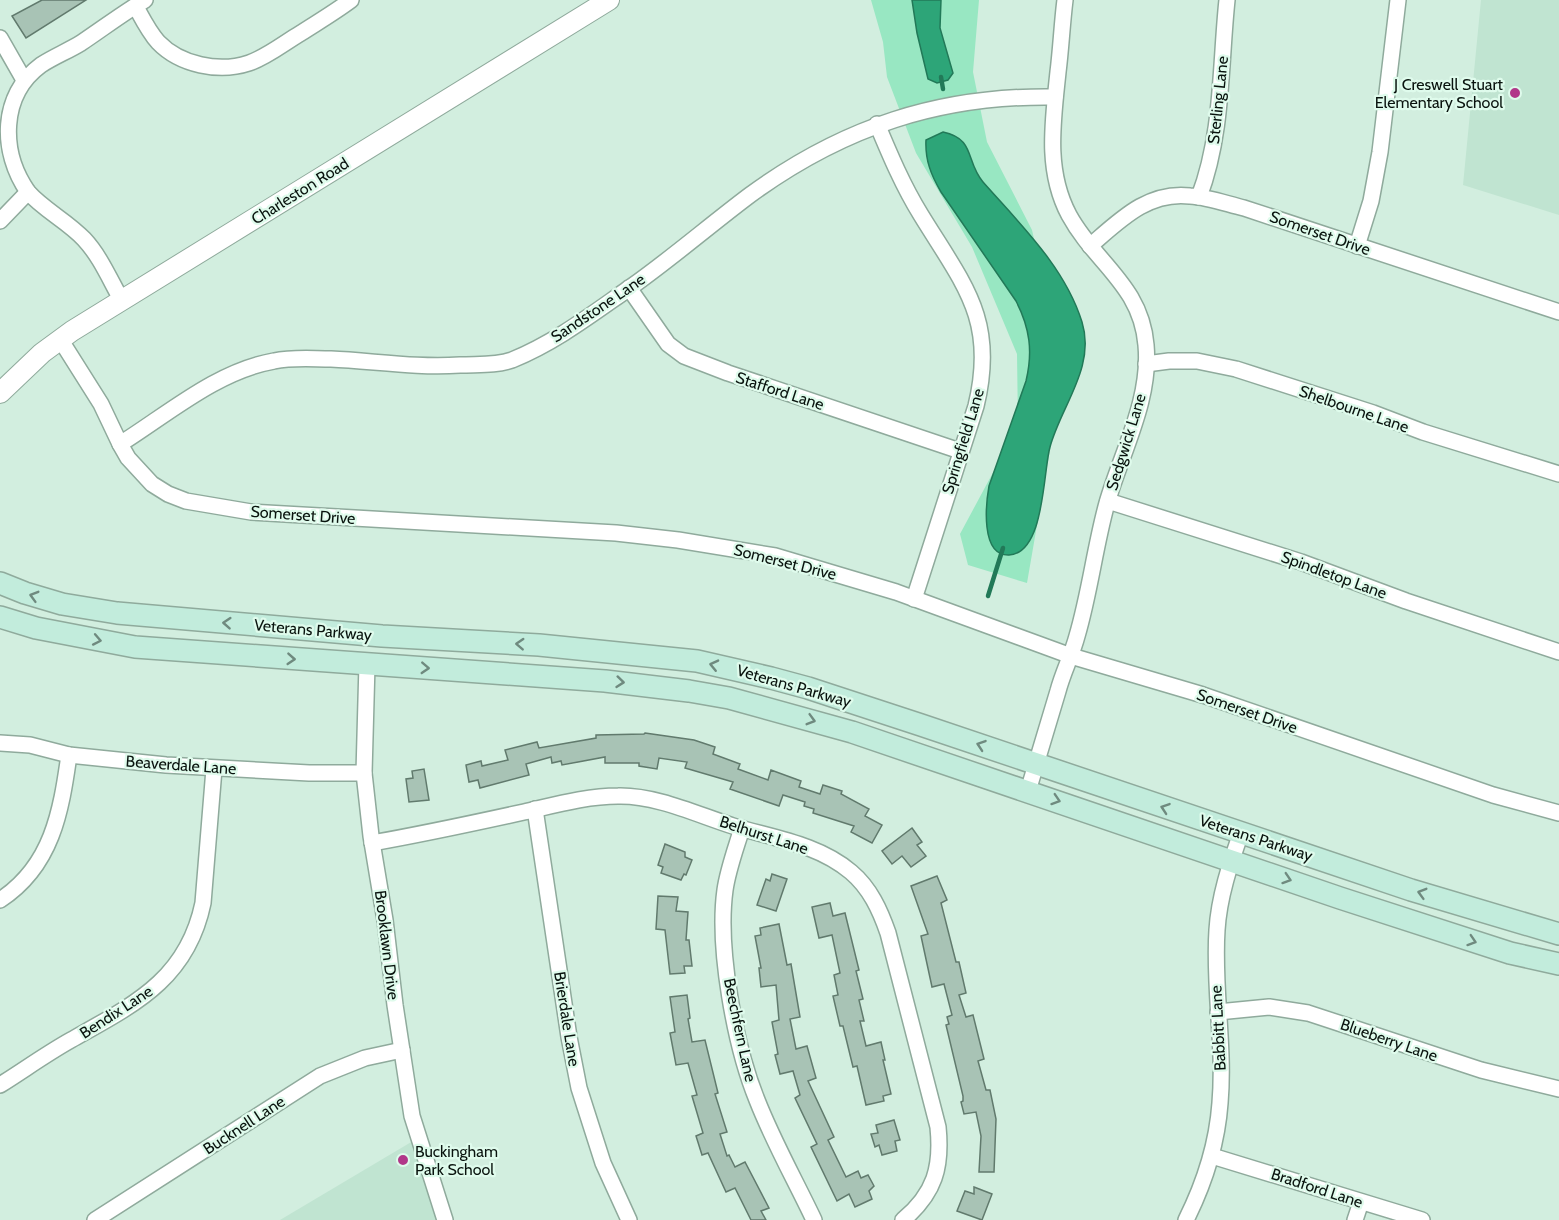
<svg xmlns="http://www.w3.org/2000/svg" width="1559" height="1220" font-family="Cabin,sans-serif">
<rect width="100%" height="100%" fill="#d2eedf"/>
<g fill="#c0e4d1">
<path d="M1481 0H1559V215L1463 185Z"/>
<path d="M418 1138 445 1220H280Z"/>
</g>
<path fill="#98e7c2" d="M871 0H979L973 72 987 142 1032 230 1064 369 1027 583 968 565 960 534 1018 426 1017 354 972 247 916 153 887 77 883 42Z"/>
<g fill="#2da578" stroke="#227958" stroke-width="1.5">
<path d="M912 0H941L940 28 953 73 948 80 937 83 928 79 917 33Z"/>
<path d="M943 132C976 139 965 161 983 182 1020 224 1065 267 1082 322 1096 367 1061 406 1050 447 1043 471 1045 553 1009 555 980 556 986 503 989 486L1026 381C1033 352 1030 328 1016 301L941 192C931 175 925 160 926 140Z"/>
</g>
<g fill="none" stroke-linecap="round" stroke-linejoin="round">
<g stroke="#227958" stroke-width="4.5">
<path d="M941 77 943 89"/>
<path d="M988 596 1003 548"/>
</g>
</g>
<g fill="#a8c3b5" stroke="#617a6d" stroke-width="1.5">
<path d="M42 0H86L26 38 12 16Z"/>
<path d="M645 733 694 740 715 747 713 754 740 764 738 769 768 780 771 770 801 781 799 787 820 794 823 785 842 791 841 794 869 809 865 816 882 825 872 843 851 832 854 826 813 813 814 809 804 806 805 802 783 795 779 806 730 789 733 782 685 768 687 762 659 758 657 769 639 766V763H605V757L562 765 561 761 552 763 551 757 526 764 529 775 480 788 478 780 469 782 466 765 481 761 482 766 508 760 505 750 537 742 539 748 596 738V735L644 734Z"/>
<path d="M424 769 429 800 409 802 406 779 413 778 412 771Z"/>
<path d="M912 828 922 842 917 845 926 856 911 867 902 856 892 864 882 851Z"/>
<path d="M665 844 685 852V857L692 860 686 875 684 874 681 880 661 873 663 867 658 865Z"/>
<path d="M772 874 787 879 776 911 757 905 766 879 770 881Z"/>
<path d="M937 876 947 900 941 903 956 962H959L966 993 959 995 966 1017 973 1015 984 1059 978 1061 986 1090H990L996 1119 994 1172H979L981 1136 976 1112 964 1114 961 1102 963 1101V1096L946 1025 949 1024 947 1017 952 1015 944 984 932 987 921 936 928 934 911 886Z"/>
<path d="M658 896 678 897 676 911 688 912 686 940H689L692 966H684L685 973 670 974 665 930 656 929Z"/>
<path d="M830 903 833 916 845 913 859 970 856 971 863 999 859 1000 864 1021H860L866 1046 881 1042 885 1060H883L891 1094 883 1096 884 1101 866 1105 857 1066 853 1067 843 1026H840L833 996 838 995 834 975 840 973 832 935 819 938 812 907Z"/>
<path d="M779 924 787 965 791 964 800 1017 790 1019 796 1049 807 1046 816 1078 808 1081 834 1137 828 1140 846 1177 858 1171 861 1178 868 1175 874 1186 869 1191 872 1199 855 1207 849 1194 837 1201 811 1147 817 1144 795 1098 800 1095 793 1071 780 1074 775 1055 778 1054 772 1022 779 1020 776 985 761 987 759 968H761L755 936 761 935 760 928Z"/>
<path d="M687 995 690 1018 688 1019 692 1042 705 1040 718 1093 715 1094 727 1132 720 1134 727 1156 729 1155 735 1167 745 1162 769 1208 761 1211 766 1220H751L735 1188 726 1192 708 1153 702 1155 696 1136 703 1133 692 1096 697 1095 688 1063 676 1065 670 1033 675 1032 670 997Z"/>
<path d="M894 1120 900 1140 895 1141 897 1151 882 1155 879 1145 875 1147 871 1134 878 1133 876 1125Z"/>
<path d="M974 1187 992 1194 982 1220 957 1211 965 1191 974 1194Z"/>
</g>
<g fill="none" stroke-linecap="round" stroke-linejoin="round">
<g stroke="#8faa9c" stroke-width="18">
<g id="minor">
<path d="M136 7C142 18 149 32 158 42 180 65 219 73 249 63 267 57 284 43 301 33 318 22 335 12 351 0"/>
<path d="M0 38 24 80"/>
<path d="M877 124C890 155 903 186 921 215 964 285 997 320 976 406L914 599"/>
<path d="M1199 197C1223 134 1220 66 1227 0"/>
<path d="M0 221 28 192"/>
<path d="M1090 246C1120 220 1148 191 1190 196 1208 197 1227 204 1244 208L1559 312"/>
<path d="M1357 246 1371 201 1380 152 1398 0"/>
<path d="M629 288 668 344 684 356 728 373 960 451"/>
<path d="M122 301C110 280 100 256 84 239 67 221 44 210 28 192 0 152 0 95 41 65 53 57 68 51 81 43 102 29 123 13 145 0"/>
<path d="M60 339 101 404 120 444 128 458 152 484 168 494 186 501 251 512 616 533 678 540 775 556 896 592 1071 656 1203 695 1493 795 1559 813"/>
<path d="M1146 364 1169 361H1197L1236 369 1373 413 1423 432 1559 474"/>
<path d="M120 444C168 414 217 371 274 361 293 357 312 359 331 359 374 361 417 368 460 365 478 364 495 366 512 360 556 342 592 314 631 287 672 258 710 225 750 195 843 127 940 95 1055 97"/>
<path d="M1108 501 1301 562 1406 601 1559 652"/>
<path d="M367 664 364 773 371 836 385 920 395 1005 412 1116 445 1220"/>
<path d="M0 743 30 745 69 755 166 765 309 773H364"/>
<path d="M1028 791C1038 758 1048 725 1058 691 1063 672 1072 655 1077 636 1090 592 1095 546 1107 503 1122 451 1151 400 1146 345 1141 285 1095 263 1069 215 1045 170 1053 121 1058 72 1061 48 1062 24 1065 0"/>
<path d="M535 809 569 1037 579 1088 603 1163 629 1220"/>
<path d="M742 828C736 848 728 869 725 890 717 948 735 1046 757 1100 773 1141 795 1180 814 1220"/>
<path d="M372 843C423 834 474 823 524 812 555 805 587 796 618 796 656 795 698 815 733 826 773 838 818 844 851 872 870 888 880 910 888 933L938 1127C942 1167 935 1193 903 1220"/>
<path d="M0 900C52 866 61 812 69 755"/>
<path d="M1218 1012 1269 1007 1308 1013 1481 1070 1559 1089"/>
<path d="M0 1085C24 1070 46 1054 71 1040 133 1005 187 980 203 903L214 769"/>
<path d="M1212 1156 1422 1220"/>
<path d="M95 1220 320 1076 365 1058 402 1050"/>
<path d="M1186 1220C1205 1182 1217 1145 1220 1103 1225 1045 1213 988 1217 930 1219 897 1230 864 1241 833"/>
<path d="M1355 1220 1361 1202"/>
</g>
</g>
<g stroke="#8faa9c" stroke-width="22">
<path id="tertiary" d="M0 393 42 353 72 331 609 0"/>
</g>
<g stroke="#8faa9c" stroke-width="24">
<g id="secondary">
<path d="M0 583 25 593 62 604 117 613 382 636 539 645 697 661 771 678 808 688 921 725 1411 890 1559 934"/>
<path d="M0 617 36 628 135 647 605 681 689 691 729 698 852 732 1340 898 1510 953 1559 964"/>
</g>
</g>
<use href="#minor" stroke="#fff" stroke-width="15"/>
<use href="#tertiary" stroke="#fff" stroke-width="20"/>
<use href="#secondary" stroke="#c2ecdc" stroke-width="21"/>
</g>
<defs><path id="oneway-chevron" d="M-2-3.5L2.5 0L-2 3.5" fill="none" stroke-width="1.6" stroke-linecap="round" stroke-linejoin="round" transform="scale(1.5)"/></defs>
<g stroke="#6f8a7f">
<use href="#oneway-chevron" transform="translate(34 596) rotate(-164)"/>
<use href="#oneway-chevron" transform="translate(227 623) rotate(-176)"/>
<use href="#oneway-chevron" transform="translate(97 640) rotate(11)"/>
<use href="#oneway-chevron" transform="translate(520 644) rotate(-177)"/>
<use href="#oneway-chevron" transform="translate(291 659) rotate(4)"/>
<use href="#oneway-chevron" transform="translate(714 665) rotate(-167)"/>
<use href="#oneway-chevron" transform="translate(425 668) rotate(3)"/>
<use href="#oneway-chevron" transform="translate(620 682) rotate(6)"/>
<use href="#oneway-chevron" transform="translate(811 720) rotate(16)"/>
<use href="#oneway-chevron" transform="translate(981 745) rotate(-161)"/>
<use href="#oneway-chevron" transform="translate(1056 800) rotate(18)"/>
<use href="#oneway-chevron" transform="translate(1165 808) rotate(-161)"/>
<use href="#oneway-chevron" transform="translate(1287 879) rotate(18)"/>
<use href="#oneway-chevron" transform="translate(1422 893) rotate(-164)"/>
<use href="#oneway-chevron" transform="translate(1472 941) rotate(18)"/>
</g>
<g fill="#b13789" stroke="#dffbec" stroke-width="2">
<circle cx="1515" cy="93" r="6"/>
<circle cx="403" cy="1160" r="6"/>
</g>
<g text-anchor="middle" dominant-baseline="central" stroke-width="4.5" stroke-linejoin="round" paint-order="stroke">
<g font-size="16" fill="#09130e" stroke="#dffbec" text-anchor="end">
<text x="1503" y="84">J Creswell Stuart<tspan x="1503" dy="18">Elementary School</tspan></text>
<text x="415" y="1151" text-anchor="start">Buckingham<tspan x="415" dy="18">Park School</tspan></text>
</g>
<g font-size="16" fill="#09130e" stroke="#dffbec">
<text transform="translate(1218 100) rotate(-84)">Sterling Lane</text>
<text transform="translate(300 191) rotate(-32)">Charleston Road</text>
<text transform="translate(1320 233) rotate(19)">Somerset Drive</text>
<text transform="translate(598 308) rotate(-34)">Sandstone Lane</text>
<text transform="translate(780 391) rotate(18)">Stafford Lane</text>
<text transform="translate(1354 409) rotate(19)">Shelbourne Lane</text>
<text transform="translate(963 441) rotate(-73)">Springfield Lane</text>
<text transform="translate(1126 442) rotate(-73)">Sedgwick Lane</text>
<text transform="translate(303 515) rotate(4)">Somerset Drive</text>
<text transform="translate(785 562) rotate(14)">Somerset Drive</text>
<text transform="translate(1334 575) rotate(20)">Spindletop Lane</text>
<text transform="translate(313 630) rotate(5)">Veterans Parkway</text>
<text transform="translate(794 686) rotate(16)">Veterans Parkway</text>
<text transform="translate(1247 711) rotate(19)">Somerset Drive</text>
<text transform="translate(181 765) rotate(4)">Beaverdale Lane</text>
<text transform="translate(764 835) rotate(18)">Belhurst Lane</text>
<text transform="translate(1256 838) rotate(18)">Veterans Parkway</text>
<text transform="translate(387 945) rotate(83)">Brooklawn Drive</text>
<text transform="translate(116 1012) rotate(-33)">Bendix Lane</text>
<text transform="translate(567 1019) rotate(81)">Brierdale Lane</text>
<text transform="translate(1218 1028) rotate(-93)">Babbitt Lane</text>
<text transform="translate(740 1030) rotate(78)">Beechfern Lane</text>
<text transform="translate(1389 1040) rotate(19)">Blueberry Lane</text>
<text transform="translate(244 1125) rotate(-33)">Bucknell Lane</text>
<text transform="translate(1317 1188) rotate(18)">Bradford Lane</text>
</g>
</g>
</svg>
